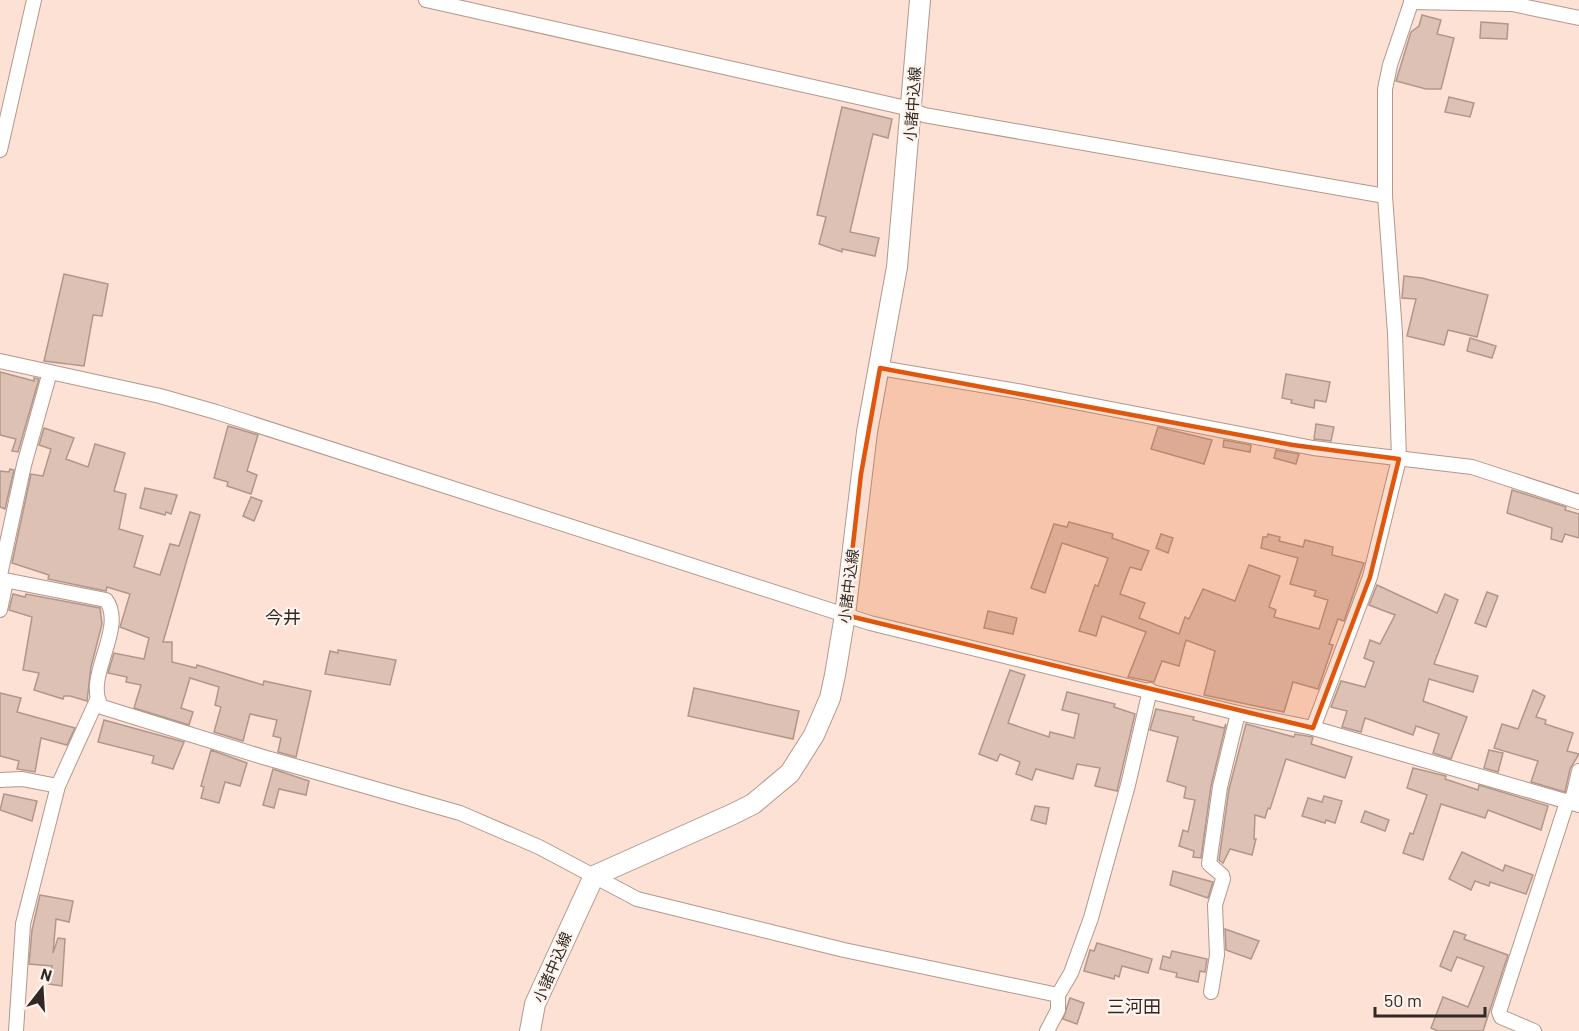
<svg xmlns="http://www.w3.org/2000/svg" width="1579" height="1031" font-family="Barlow,'Noto Sans JP',sans-serif">
<rect width="100%" height="100%" fill="#fde1d4"/>
<g fill="#dcc1b4" stroke="#b1978a" stroke-width="1.5">
<path d="M1422 15 1441 20 1437 34 1454 38 1441 89H1426L1396 81 1411 32 1419 26Z"/>
<path d="M1481 22 1508 24 1507 39 1480 38Z"/>
<path d="M1449 97 1474 103 1470 117 1445 112Z"/>
<path d="M842 107 892 119 888 138 873 134 850 232 879 238 875 256 842 249V252L819 244 826 217 817 215Z"/>
<path d="M64 274 108 284 102 316 93 315 84 366 44 361Z"/>
<path d="M1404 276 1422 278 1488 295 1477 337 1448 330 1444 345 1407 336 1416 299 1402 298Z"/>
<path d="M1470 338 1496 346 1492 358 1467 351Z"/>
<path d="M0 372 34 381V378L39 379 18 452 12 451 16 439 0 435Z"/>
<path d="M1286 374 1330 382 1326 402 1315 400 1314 408 1291 403 1292 400 1282 398Z"/>
<path d="M1316 424 1334 427 1331 441 1314 439Z"/>
<path d="M228 426 258 435 247 471 257 475 251 494 227 486 228 482 214 478Z"/>
<path d="M1158 427 1212 440 1204 464 1151 449Z"/>
<path d="M44 428 74 438 66 459 88 467 95 444 125 453 114 491 126 494 119 529 143 536 134 567 160 575 170 544 179 546 190 512 200 515 163 642H172V662L196 668 197 665 263 685 264 681 311 691 296 757 278 752 281 738 273 736 277 720 250 714 243 741 214 732 221 707 215 705 219 687 190 678 181 708 193 712 189 725 134 708 141 685 126 682 127 677 108 673 114 653 144 659 149 638 120 627 130 594 107 587 106 591 48 579 49 575 12 563 31 474 43 476 51 449 39 445Z"/>
<path d="M1224 440 1251 445 1250 452 1223 447Z"/>
<path d="M1276 450 1299 454 1296 464 1274 458Z"/>
<path d="M10 469 14 470 5 509 0 507V471L9 472Z"/>
<path d="M145 488 177 495 171 514 166 512 165 515 140 508Z"/>
<path d="M1512 490 1566 507 1565 510 1579 514V538L1565 534 1562 542 1551 539 1552 528 1507 513Z"/>
<path d="M251 497 262 501 254 521 243 516Z"/>
<path d="M1069 522 1113 534 1112 538 1149 551 1141 570 1130 567 1120 594 1145 603 1139 618 1179 634 1185 617 1189 619 1203 589 1235 601 1249 565 1280 576 1269 607 1276 610 1274 617 1319 629 1328 600 1314 596 1316 591 1290 584 1298 558 1261 548 1263 537H1267L1268 534 1280 537 1279 541 1303 547 1305 540 1333 547 1332 555 1364 563 1344 621 1338 619 1329 644 1333 645 1318 689 1293 682 1284 712 1204 695 1215 651 1186 640 1179 666 1162 661 1154 682 1128 677 1146 632 1102 616 1096 636 1079 631 1095 585 1098 586 1108 558 1062 543 1045 593 1031 588 1054 524 1067 527Z"/>
<path d="M1161 534 1173 538 1168 553 1156 548Z"/>
<path d="M1377 585 1437 613 1445 594 1458 600 1434 664 1478 676 1473 692 1429 679 1423 701 1467 717 1451 759 1433 753 1439 734 1416 726 1413 735 1365 718 1361 732 1342 727 1347 711 1331 707 1341 681 1365 687 1374 662 1364 658 1370 640 1380 644 1395 615 1369 605Z"/>
<path d="M1487 592 1498 596 1486 627 1475 623Z"/>
<path d="M13 594 25 597 26 594 100 608 102 624 91 667 87 701 70 696H64L63 699 34 690 39 673 23 670 32 617 9 610Z"/>
<path d="M988 611 1017 618 1013 634 984 628Z"/>
<path d="M338 650 396 660 390 685 325 674 330 651 338 653Z"/>
<path d="M1010 670 1025 675 1008 723 1049 737 1050 732 1074 738 1079 714 1062 710 1067 692 1115 704 1114 707 1135 714 1117 791 1095 786 1100 768 1077 764 1073 779 1036 769 1032 780 1016 774 1020 762 1000 754 997 761 979 754Z"/>
<path d="M694 688 799 711 793 739 688 716Z"/>
<path d="M1533 690 1545 696 1536 717 1546 720 1545 724 1573 733 1567 751 1579 754 1570 769 1565 792 1531 782 1538 761 1494 748 1502 724 1518 729Z"/>
<path d="M0 693 21 698 17 712 75 728 67 745 41 738 35 772 17 769 19 761 0 756Z"/>
<path d="M1156 709 1194 717 1193 720 1224 728 1226 724 1211 786 1201 858 1193 857 1194 851 1179 846 1183 830 1188 832 1195 800 1184 798 1186 787 1167 781 1178 737 1150 730Z"/>
<path d="M104 720 184 742 173 769 152 763 154 756 98 742Z"/>
<path d="M1246 724 1294 737 1295 734 1313 737 1311 744 1352 757 1345 778 1286 759 1270 809 1268 808 1265 818 1255 815 1254 839H1256L1252 855 1230 849 1223 863 1219 860 1229 789Z"/>
<path d="M211 750 247 763 240 786 225 782 219 803 201 798 204 787 201 786Z"/>
<path d="M1489 750 1503 753 1498 772 1484 768Z"/>
<path d="M1413 768 1446 776 1445 779 1478 790 1479 785 1548 806 1541 830 1488 810 1485 818 1441 804 1423 860 1403 853 1410 833 1413 834 1427 795 1407 788Z"/>
<path d="M273 769 309 781 306 795 279 789 274 808 263 805Z"/>
<path d="M4 794 37 801 32 821 0 810Z"/>
<path d="M1324 796 1342 801 1335 823 1326 820 1325 823 1302 816 1308 798 1322 802Z"/>
<path d="M1035 806 1049 808 1046 824 1031 820Z"/>
<path d="M1365 811 1389 820 1385 831 1361 822Z"/>
<path d="M1462 852 1503 871 1505 865 1533 875 1526 894 1490 882 1489 886 1475 881 1471 890 1449 879Z"/>
<path d="M1173 871 1213 882 1208 898 1170 885Z"/>
<path d="M40 895 73 901 69 922 56 919 53 953 58 938 65 939 62 986 49 984 52 966 29 964 32 930Z"/>
<path d="M1225 929 1259 941 1251 959 1226 950Z"/>
<path d="M1454 931 1466 935 1464 939 1508 955 1483 1031H1438L1431 1028 1443 997 1468 1007 1484 967 1457 957 1451 971 1440 966Z"/>
<path d="M1097 943 1152 959 1148 973 1122 966 1119 977 1115 975 1114 979 1084 971 1090 950 1094 951Z"/>
<path d="M1172 951 1207 959 1205 972 1200 971 1198 982 1176 977 1177 973 1160 969 1163 956 1170 958Z"/>
<path d="M1070 998 1084 1003 1077 1024 1063 1019Z"/>
</g>
<g fill="none" stroke-linecap="round" stroke-linejoin="round">
<g stroke="#b2988b" stroke-width="16">
<g id="street">
<path d="M426 0 911 109 924 115 1385 196"/>
<path d="M1411 2 1512 4 1579 18"/>
<path d="M0 150 34 0"/>
<path d="M0 361 160 396 216 412 870 623 1238 713 1313 728 1579 805"/>
<path d="M880 368 1023 392 1313 448 1472 467 1579 502"/>
<path d="M0 575 24 465 50 372"/>
<path d="M0 579 106 600C127 629 82 679 102 707L263 757 460 813 539 847 637 899 844 950 1058 995V1010L1047 1031"/>
<path d="M0 610 6 581"/>
<path d="M1313 728 1370 577 1399 459 1395 333 1385 196V89L1390 65 1412 0"/>
<path d="M0 780 22 779 58 786"/>
<path d="M1211 992 1217 955 1215 905 1223 879 1222 875 1209 864 1220 787 1238 713"/>
<path d="M1058 995 1071 973 1091 918 1128 785 1150 690"/>
<path d="M16 1031 23 924 58 786 97 700"/>
<path d="M1534 1031 1501 1017 1499 1012 1567 802 1573 797 1579 771"/>
</g>
</g>
<g stroke="#b2988b" stroke-width="22">
<path id="secondary" d="M530 1031 535 1004 594 876 733 814 753 804 790 773 814 735 830 698 835 675 845 615 867 432 897 267 920 0"/>
</g>
<use href="#street" stroke="#fff" stroke-width="14"/>
<use href="#secondary" stroke="#fff" stroke-width="20"/>
</g>
<path fill="#df570d" fill-opacity="0.2" stroke="#df570d" stroke-width="4.5" stroke-linejoin="round" d="M880 368 1293 445 1399 459 1370 577 1313 728 845 615 861 474Z"/>
<g text-anchor="middle" dominant-baseline="central" stroke-width="4.5" stroke-linejoin="round" paint-order="stroke">
<g font-size="15" fill="#322823" stroke="#fef3ed">
<text transform="translate(912 104) rotate(-86)">小諸中込線</text>
<text transform="translate(848 586) rotate(-83)">小諸中込線</text>
<text transform="translate(552 967) rotate(-67)">小諸中込線</text>
</g>
<g font-size="18" fill="#322823" stroke="#fef3ed">
<text x="283" y="617">今井</text>
<text x="1134" y="1006">三河田</text>
</g>
</g>
<g transform="translate(42 989) rotate(17)" stroke="#fef3ed" stroke-width="4.5" paint-order="stroke">
<path d="M0-4.5L10 22L0 15L-10 22Z" fill="#322823"/>
<text y="-9" font-size="16" font-weight="bold" text-anchor="middle" fill="#322823">N</text>
</g>
<path d="M1375 1007v9h110v-9" fill="none" stroke="#322823" stroke-width="3"/>
<text x="1384" y="1007" font-size="18" fill="#322823" stroke="#fef3ed" stroke-width="4.5" paint-order="stroke">50 m</text>
</svg>
